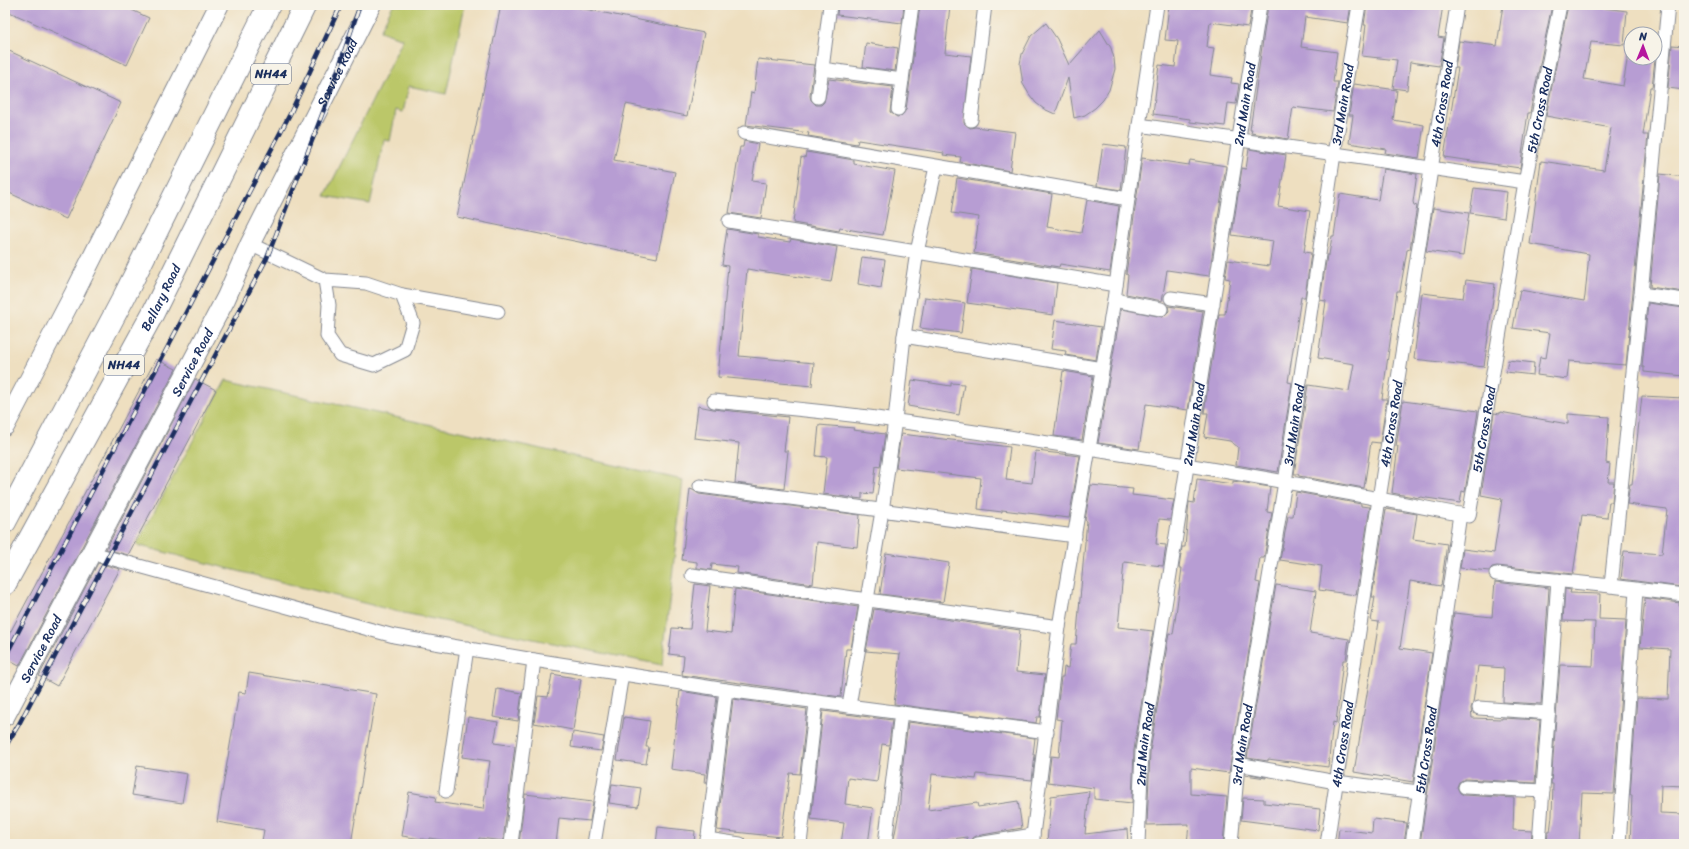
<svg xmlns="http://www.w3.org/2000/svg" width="1689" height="849" font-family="Sriracha,sans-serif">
<rect width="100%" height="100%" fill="#f7f3e8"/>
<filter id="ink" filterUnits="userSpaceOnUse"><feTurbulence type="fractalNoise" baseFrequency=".025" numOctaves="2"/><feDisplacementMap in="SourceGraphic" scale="8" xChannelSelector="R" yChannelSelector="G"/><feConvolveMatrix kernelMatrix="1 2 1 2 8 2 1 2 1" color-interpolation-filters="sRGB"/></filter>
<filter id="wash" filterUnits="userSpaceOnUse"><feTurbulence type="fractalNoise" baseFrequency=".012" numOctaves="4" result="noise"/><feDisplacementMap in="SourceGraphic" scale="16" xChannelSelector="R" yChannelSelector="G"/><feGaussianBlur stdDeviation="0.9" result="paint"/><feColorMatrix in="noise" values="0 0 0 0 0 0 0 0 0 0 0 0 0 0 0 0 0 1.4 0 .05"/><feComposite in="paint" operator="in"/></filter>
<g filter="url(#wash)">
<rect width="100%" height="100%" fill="#eedfc0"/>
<g fill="#bbc769" stroke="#6b7b64">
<path d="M393 5H465L446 94 409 86 403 112 396 110 390 141 384 140 370 204 325 196 403 39 380 31Z"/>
<path d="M226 380 683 480 662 665 399 612 136 545Z"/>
</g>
<g id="blocks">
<g fill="#b79dd3">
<path d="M5 5H121L149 18 127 65 5 10Z"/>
<path d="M501 5H565L704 33 687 116 626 104 614 160 675 172 657 258 457 217Z"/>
<path d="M838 5H904L902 23 837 15Z"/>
<path d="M920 5H950L945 53 971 56 964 123 970 128 975 127 1015 132 1010 171 960 162 961 157 943 155 944 153 858 140 857 144 808 136 809 133 746 125 751 92 754 93 758 59 814 65 810 96 811 100 816 105H821L824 102 829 79 893 87 890 112 897 117 901 116 906 110Z"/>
<path d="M1169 5H1252L1248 27 1210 22 1207 47 1214 48 1210 75 1232 78 1231 83 1239 84 1236 104 1228 103 1225 126 1190 122V119L1153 114 1159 65 1175 67 1178 41 1165 40Z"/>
<path d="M1268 5H1351L1348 23 1305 17 1301 47 1337 52 1333 82H1338L1333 112 1293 107 1288 139 1251 133 1252 130H1250Z"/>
<path d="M1367 5H1443L1438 37 1444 38 1439 66 1410 62 1407 90 1393 88 1397 60 1362 56 1366 25H1364Z"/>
<path d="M1503 5H1552L1530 113H1528L1520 168 1444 157 1458 68H1455L1459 41 1497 46Z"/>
<path d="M1568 5H1581L1627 11 1624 45 1591 42 1584 79 1623 86 1631 36V58H1655V40H1657L1652 87H1650L1643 135H1648L1626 365 1569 361 1567 379 1537 375 1540 357 1546 358 1550 333 1513 328 1520 290 1584 301 1585 296 1589 254 1530 244 1541 161 1604 170 1611 128 1546 116Z"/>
<path d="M1046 23 1057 39 1069 65 1100 30 1111 48 1114 58 1115 69 1109 90 1103 100 1095 108 1085 115 1074 118 1068 78 1055 114 1044 109 1036 103 1029 94 1023 84 1020 64 1022 54 1031 36Z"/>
<path d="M866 43 898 48 895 71 863 67Z"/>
<path d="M1672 45 1684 46V90L1668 88Z"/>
<path d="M5 49 121 103 66 219 5 191Z"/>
<path d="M1354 84 1397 90 1393 120 1424 125 1419 158 1385 153 1386 149 1349 143 1353 115H1349Z"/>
<path d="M744 141 758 144 752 181 766 183 761 218 729 213 740 147H743Z"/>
<path d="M1103 144 1126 147 1121 190 1097 186Z"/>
<path d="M1249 149 1286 155 1278 206 1310 211 1304 252 1311 253 1305 297H1301L1288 382 1292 383 1278 472 1236 465 1238 447 1230 441 1204 437 1208 413H1204L1219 314H1225L1230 279 1225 278 1228 260 1269 266 1273 241 1232 235 1242 168 1246 169Z"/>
<path d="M806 152 854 160V164L895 171 883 235 840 228 839 231 793 223 801 157 805 158Z"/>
<path d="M1142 158 1189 165 1190 160 1226 166 1209 276 1167 270 1162 301 1126 294 1128 275 1126 274Z"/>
<path d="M1383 169 1417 174 1413 202 1414 205 1417 206 1410 249 1407 250 1400 291H1397L1393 321 1382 399H1387L1380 443 1371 442 1364 488 1299 476 1298 474H1294L1308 385 1349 391 1354 364 1318 358 1326 301 1320 300 1327 255H1329L1332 236H1334L1340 194 1378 200Z"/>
<path d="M1660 174 1684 177V292L1650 287Z"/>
<path d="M957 178 1052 194 1047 227 1081 233 1087 200 1119 206 1110 272 1060 264 1059 267 974 253 979 217 952 213Z"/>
<path d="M1474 188 1507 192 1504 218 1470 213Z"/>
<path d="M1433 208 1469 213 1463 256 1426 251Z"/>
<path d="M727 229 758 234V237L790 242 791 239 837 247 831 282 747 269 739 356 814 363 812 386 718 377 728 266 722 265Z"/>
<path d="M862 257 885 260 881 288 858 284Z"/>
<path d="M972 269 1057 283 1053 315 967 303Z"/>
<path d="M1466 280 1495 284 1484 367 1414 359 1422 293 1463 298Z"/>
<path d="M925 297 965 303 961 333 920 328Z"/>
<path d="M1648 303 1684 308V376L1644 372V367H1642Z"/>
<path d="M1168 306 1203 311 1188 410 1146 404 1139 449 1098 443 1121 309 1163 317 1169 311Z"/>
<path d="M1055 320 1101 327 1096 360 1065 355 1066 351 1051 349Z"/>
<path d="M156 359 176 369 19 666 5 658V642Z"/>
<path d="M1508 360 1534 363 1533 375 1506 372Z"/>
<path d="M1063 371 1093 376 1082 440 1054 436Z"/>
<path d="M195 379 216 390 128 555 106 549Z"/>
<path d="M912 380 951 386V383L964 384 959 415 908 406Z"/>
<path d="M1642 396 1684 398V557L1681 587 1621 579 1624 551 1662 554 1667 509 1627 504 1630 484H1632Z"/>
<path d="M1403 401 1478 411 1465 492 1462 491 1460 503 1420 497 1419 498 1392 493 1398 446H1396Z"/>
<path d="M698 406 713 409 788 417 784 451H788L784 489 735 483 739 443 694 438Z"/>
<path d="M1500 412 1568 424V414L1609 417 1606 463 1610 464 1608 482H1614L1612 502H1609L1607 518 1582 515 1573 574 1497 566 1492 567 1489 571 1460 568 1463 549 1494 553 1502 499 1481 495 1494 413 1500 414Z"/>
<path d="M819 425 854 428 853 430 885 434 880 467 876 466 873 494 862 493V499L823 494 827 457 816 456Z"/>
<path d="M901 434 1010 447 1006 480 1032 483 1036 451 1080 456 1069 518 1002 510V512L978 509 981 478 896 468Z"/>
<path d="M1197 479 1233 484V481L1270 487 1267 512 1272 513 1264 558H1260L1256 582 1260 583 1229 773 1191 768V794L1227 797 1223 844H1187L1189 824 1147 825 1150 752 1169 633 1173 634 1176 614 1182 568H1179L1182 547H1185L1189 502 1194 503Z"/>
<path d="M1091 485 1133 489 1132 495 1174 500 1170 520 1159 519 1156 544 1166 545 1163 566 1124 562 1118 627 1153 631 1134 750 1132 803 1094 799V788L1048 782 1051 756 1059 757 1062 720 1056 719 1061 677H1063L1064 667 1068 668 1071 644H1076L1086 531 1087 521 1085 520Z"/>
<path d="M690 489 693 490 699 494 860 515 857 547 817 542 813 584 737 573 738 567 712 564 711 570 697 568V562L682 560Z"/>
<path d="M1296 492 1361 504V506L1370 507 1356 595 1319 590 1322 566 1280 560 1288 516H1293Z"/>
<path d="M1386 509 1417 514 1413 539 1447 544 1441 586 1410 581 1400 648 1432 653 1413 782 1354 772 1379 622 1371 621 1375 597H1372Z"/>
<path d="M886 553 949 563 943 602 880 594Z"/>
<path d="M98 563 120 569 57 686 39 676Z"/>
<path d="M1495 582 1549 588 1541 704 1503 702 1504 668 1478 666 1473 703 1471 708 1472 718 1502 719V718L1540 720 1535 783 1465 779 1459 782 1457 787 1460 793 1464 795 1514 798 1513 830 1532 831 1531 844H1420L1454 613 1492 617Z"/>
<path d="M695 584 710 586 705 631 731 634 735 589 858 607 851 649H846L841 697 682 675 684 656 669 654 672 628 690 629Z"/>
<path d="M1276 585 1316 591 1310 633 1349 639 1346 660H1343L1336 723 1333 722 1328 767 1268 759V761L1247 758Z"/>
<path d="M1565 589 1571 590 1570 593 1600 594 1599 619 1626 620 1614 794 1582 793 1579 844H1547L1548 832H1550L1552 816 1553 784H1551L1560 665 1593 666 1595 622 1563 621Z"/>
<path d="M1645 598 1680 603 1679 605 1684 606V786L1661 785 1660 813 1684 814V844H1630L1632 795H1630L1637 698 1668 699 1670 649 1640 647Z"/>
<path d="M874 609 1020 630 1016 672 1045 675 1040 717H1037L1036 723 894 704 900 654 866 651Z"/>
<path d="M249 673 376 694 351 844H281L262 841 264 830 217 822 239 692 246 693Z"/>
<path d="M552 674 581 679 573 730 534 723 538 696 548 697Z"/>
<path d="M497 689 522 693 518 721 493 717Z"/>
<path d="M680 691 717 697 706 783H704L705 774 671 769Z"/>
<path d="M733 699 807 709 800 774 790 773 781 837 717 830Z"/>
<path d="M823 711 892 720 889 745 882 744 877 782 848 778 845 804 873 808 868 844H841L844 823 811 819Z"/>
<path d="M468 717 498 722 494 743 515 746 503 841 479 838 478 844H467L429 838V840L402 836 409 792 436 797 435 802 483 809 490 761 462 757Z"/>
<path d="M624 717 650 721 646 747H649L646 764 617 760Z"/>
<path d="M908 722 1035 738 1033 755H1035L1032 780 977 774 976 779 932 774 928 810 977 803 978 807 1018 801 1022 828 976 836 973 838 970 844H968L967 837 931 842 930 844H893L899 812 901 789 900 788Z"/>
<path d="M573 732 604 737 601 751 571 747Z"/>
<path d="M137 766 187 774 182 803 132 795Z"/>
<path d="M1245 773 1266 777V778L1245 775Z"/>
<path d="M612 784 641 788 638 807 609 803Z"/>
<path d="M1089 791 1085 834 1127 829 1128 844 1047 843 1051 796Z"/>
<path d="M525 794 593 802 590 821 559 818 556 844H519Z"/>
<path d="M1243 798 1264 799V803L1320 809 1318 830 1241 820Z"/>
<path d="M1373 819 1407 823 1404 844H1337L1339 829 1372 833Z"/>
<path d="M658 827 695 831 694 844H656Z"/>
</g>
</g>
</g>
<g filter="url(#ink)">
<use href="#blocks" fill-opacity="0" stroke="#84878f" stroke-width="1"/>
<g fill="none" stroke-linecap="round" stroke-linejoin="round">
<g stroke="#84878f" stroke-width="15">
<g id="minor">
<path d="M830 5 822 69 902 80 912 5"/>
<path d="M818 97 822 69"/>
<path d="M898 109 902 80"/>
<path d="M971 120 985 5"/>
<path d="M1139 125 1525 182"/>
<path d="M744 133 1128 199 1157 5"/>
<path d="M729 221 1116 285"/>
<path d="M250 244 325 280 329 305 327 336 340 355 374 365 405 350 413 323 402 295 366 283 325 280"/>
<path d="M1641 294 1684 300"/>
<path d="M402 295 498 312"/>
<path d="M1171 298 1213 304"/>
<path d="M1114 300 1161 309"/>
<path d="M904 336 1102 369"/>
<path id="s1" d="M714 401C775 407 836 412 897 421 1088 447 1279 479 1469 516L1525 182 1560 5"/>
<path d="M700 486 1075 536"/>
<path d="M92 553 394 636 534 660 726 690 1047 732"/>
<path d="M1496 574 1611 586 1641 294 1668 5"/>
<path d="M692 575 1059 627"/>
<path d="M1611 586 1684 595"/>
<path d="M849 706 882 511 895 420 904 336 917 252 936 167"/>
<path d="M1479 708 1549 713"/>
<path d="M1238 764 1336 782 1419 792"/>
<path d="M1465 787 1543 791"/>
<path d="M446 791 467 648"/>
<path d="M707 839 740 844"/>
<path d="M511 844 534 660"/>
<path d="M594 844 622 674"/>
<path d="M707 844 726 690"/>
<path d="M800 844 816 703"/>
<path d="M885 844 901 712"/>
<path d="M978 844 1033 835"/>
<path d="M1033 844V835L1059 627 1114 300 1128 199"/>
<path id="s2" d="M1138 844 1142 751 1260 5"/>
<path id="s3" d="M1231 844 1238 764 1285 482 1334 154 1359 5"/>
<path id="s4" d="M1327 844 1379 499 1457 5"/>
<path id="s5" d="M1412 844 1460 514"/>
<path d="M1539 844 1558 580"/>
<path d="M1619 844 1636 590"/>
</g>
</g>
<g stroke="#84878f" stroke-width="21">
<g id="secondary">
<path d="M5 426 74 294 219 5"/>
<path id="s6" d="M5 716 226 298 250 244 371 5"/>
</g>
</g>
<g stroke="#84878f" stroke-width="24">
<g id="trunk">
<path d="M5 522 124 297 269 5"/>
<path id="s7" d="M5 584 153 313 305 5"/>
</g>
</g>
<use href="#minor" stroke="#fff" stroke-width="13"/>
<use href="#secondary" stroke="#fff" stroke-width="19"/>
<use href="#trunk" stroke="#fff" stroke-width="22"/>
<g stroke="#1b2f5e" stroke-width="4.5">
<g id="rail">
<path d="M5 657 290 114 341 5"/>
<path d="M5 747 19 724 267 258 328 99 360 5"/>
</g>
</g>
<use href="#rail" stroke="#f7f3e8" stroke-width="3" stroke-dasharray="9" stroke-linecap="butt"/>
</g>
</g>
<g text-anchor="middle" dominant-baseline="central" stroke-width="3.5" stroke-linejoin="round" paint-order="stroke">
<g fill="#f7f3e8" stroke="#5d6a87" stroke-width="1">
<rect x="251" y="64" width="40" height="20" rx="3"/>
<rect x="104" y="355" width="40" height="20" rx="3"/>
</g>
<g font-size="12" font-weight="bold" fill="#1b2f5e">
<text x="271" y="74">NH44</text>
<text x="124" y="365">NH44</text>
</g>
<g font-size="13" fill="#1b2f5e" stroke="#f7f3e8">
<text stroke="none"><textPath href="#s6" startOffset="724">Service Road</textPath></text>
<text stroke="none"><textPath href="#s2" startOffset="748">2nd Main Road</textPath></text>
<text stroke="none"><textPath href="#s3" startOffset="748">3rd Main Road</textPath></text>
<text stroke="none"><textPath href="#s4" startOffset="749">4th Cross Road</textPath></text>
<text stroke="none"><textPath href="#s1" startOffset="1176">5th Cross Road</textPath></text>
<text stroke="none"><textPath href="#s7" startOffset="326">Bellary Road</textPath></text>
<text stroke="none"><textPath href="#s6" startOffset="400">Service Road</textPath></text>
<text stroke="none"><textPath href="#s2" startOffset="424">2nd Main Road</textPath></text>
<text stroke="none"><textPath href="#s3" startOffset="424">3rd Main Road</textPath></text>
<text stroke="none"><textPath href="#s4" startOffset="425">4th Cross Road</textPath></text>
<text stroke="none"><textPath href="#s1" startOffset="852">5th Cross Road</textPath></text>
<text stroke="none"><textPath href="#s6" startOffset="76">Service Road</textPath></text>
<text stroke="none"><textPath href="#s2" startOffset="100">2nd Main Road</textPath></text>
<text stroke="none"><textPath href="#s3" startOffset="100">3rd Main Road</textPath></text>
<text stroke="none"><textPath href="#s4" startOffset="101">4th Cross Road</textPath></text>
<text stroke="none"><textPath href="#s5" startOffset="95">5th Cross Road</textPath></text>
</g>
</g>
<rect width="1689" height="849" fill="none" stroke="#f7f3e8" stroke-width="20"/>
<g transform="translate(1643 46) rotate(1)"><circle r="19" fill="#f7f3e8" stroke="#9fa5b1"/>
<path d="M0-3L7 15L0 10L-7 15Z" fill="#b5179e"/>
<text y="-6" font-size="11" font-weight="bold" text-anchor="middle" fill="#1b2f5e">N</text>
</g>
</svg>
